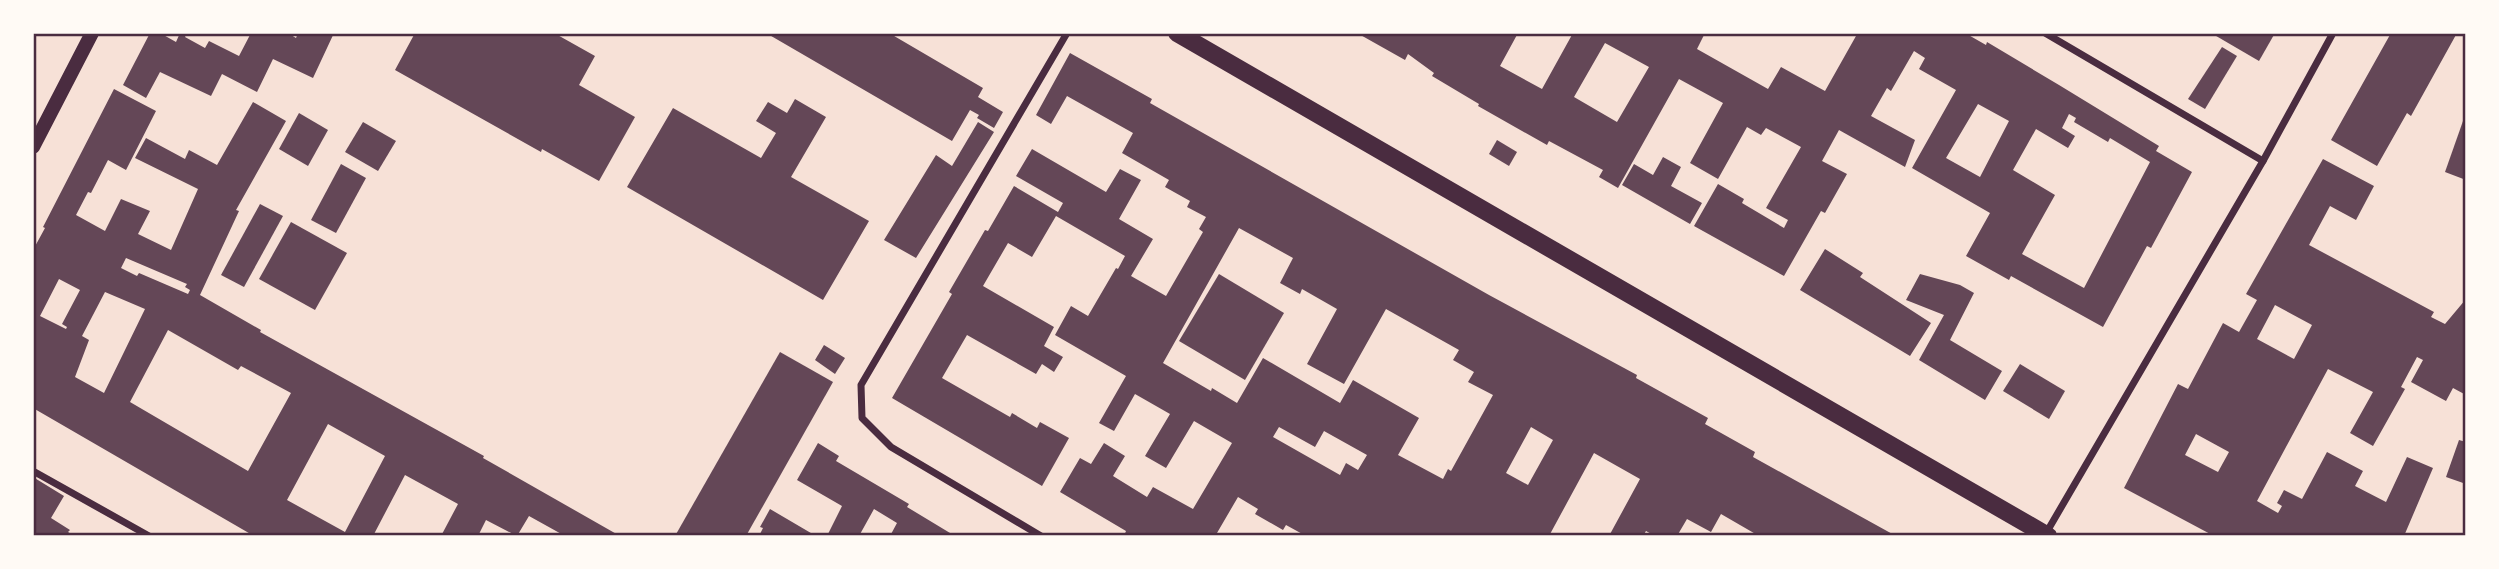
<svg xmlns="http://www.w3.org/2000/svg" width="2499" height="569" font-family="'Noto Sans',sans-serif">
<rect width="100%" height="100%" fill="#f7e1d7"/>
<g fill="#644757" fill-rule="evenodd">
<path d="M150 33H160L176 42 180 33H187L185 37 205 48 209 41 239 56 251 33H288L296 38 298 33H334L313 78 273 59 257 92 222 74 211 96 160 72 146 98 123 85Z"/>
<path d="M415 33H554L595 56 579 85 635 117 599 181 542 149 541 152 395 70Z"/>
<path d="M766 33H889L983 88 978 97 1003 112 994 128 977 118 979 115 970 110 952 141Z"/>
<path d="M1357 33H1518L1500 66 1542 89 1573 33H1705L1697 49 1768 89 1781 67 1825 91 1856 36 1852 33H1965L1986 45 1987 42 2059 85 2159 146 2156 151 2192 172 2151 248 2147 246 2103 327 2011 276 2009 280 1966 256 1990 213 1912 168 1956 90 1919 69 1925 58 1914 51 1891 91 1887 88 1871 116 1915 140 1905 167 1839 130 1822 161 1847 174 1825 213 1821 211 1784 276 1694 226 1718 184 1744 199 1742 203 1784 228 1788 220 1766 208 1801 147 1766 128 1761 135 1747 127 1718 179 1690 163 1723 103 1679 79 1618 188 1599 177 1603 170 1549 141 1547 145 1478 106 1479 104 1432 76 1434 73 1408 54 1405 60ZM1605 43 1649 67 1617 122 1574 97ZM1978 104 2009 121 1980 177 1946 158ZM2069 114 2076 118 2074 122 2108 142 2110 138 2150 162 2084 288 2022 254 2055 195 2013 170 2036 129 2068 148 2075 136 2062 128Z"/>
<path d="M2211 33H2275L2259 61Z"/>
<path d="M2391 33H2457L2411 116 2407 113 2377 166 2331 140Z"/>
<path d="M2222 47 2237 56 2205 109 2188 99Z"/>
<path d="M1070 53 1152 99 1150 103 1489 295 1637 375 1636 378 1708 418 1705 424 1755 452 1753 457 1896 536H1759L1721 514 1711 532 1687 519 1677 536H1655L1646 531 1643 536H1609L1640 479 1594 453 1549 536H1350L1346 534 1345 536H1306L1286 525 1283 530 1255 514 1258 509 1238 497 1217 533 1222 536H1124L1126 531 1060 492 1080 458 1091 464 1104 443 1125 456 1113 476 1147 497 1153 487 1193 509 1232 443 1194 421 1166 468 1145 456 1170 414 1135 394 1114 431 1099 423 1126 376 1055 335 1071 306 1088 316 1116 268 1118 269 1125 256 1056 216 1032 257 1008 243 983 286 1054 327 1044 346 1063 357 1054 372 1042 364 1036 374 967 335 942 378 1010 417 1012 413 1037 428 1040 422 1069 438 1042 486 892 398 952 294 949 292 985 230 988 231 1014 186 1058 212 1063 203 1016 176 1032 149 1106 192 1120 169 1141 180 1119 219 1153 239 1131 276 1166 296 1203 232 1199 229 1206 217 1187 207 1190 201 1165 187 1169 180 1122 153 1133 133 1067 96 1051 124 1036 115ZM1239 228 1293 258 1280 283 1300 294 1302 289 1337 309 1307 364 1344 384 1386 309 1459 350 1453 360 1474 372 1468 382 1493 395 1451 471 1448 469 1443 479 1398 455 1419 418 1353 380 1340 403 1263 358 1237 403 1212 388 1211 391 1163 363ZM1279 427 1315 447 1324 431 1367 455 1358 470 1346 463 1340 475 1273 437ZM1531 427 1553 440 1528 485 1506 473Z"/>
<path d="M114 89 156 111 126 170 108 160 91 193 88 192 76 215 105 231 121 199 150 211 138 234 171 250 198 189 135 158 146 138 185 159 189 150 217 165 253 102 286 121 236 210 239 211 200 295 261 330 260 332 484 456 483 458 620 536H565L529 516 517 536 486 520 478 536H441L458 504 405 475 373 536H254L33 408V250L45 228 43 227ZM126 258 187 284 185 287 190 290 188 294 139 273 137 276 121 268ZM59 279 80 290 62 324 67 327 66 329 40 316ZM105 292 145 309 104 393 75 377 89 340 82 336ZM168 330 238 370 241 366 291 393 248 471 130 402ZM328 424 385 456 345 532 287 500Z"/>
<path d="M795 99 826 117 791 177 869 221 823 300 627 187 673 108 761 158 776 133 756 121 768 102 787 113Z"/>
<path d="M299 113 328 130 308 166 279 149Z"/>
<path d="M2463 121 2466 122V180L2445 172Z"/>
<path d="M363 122 396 141 378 171 345 152Z"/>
<path d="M978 122 994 132 916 258 884 240 936 155 952 166Z"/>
<path d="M1497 140 1517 152 1509 166 1489 154Z"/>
<path d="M1663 157 1681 167 1671 186 1702 203 1690 224 1622 185 1634 164 1653 175Z"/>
<path d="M2323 159 2374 186 2356 220 2330 206 2309 245 2434 312 2431 317 2445 324 2466 299V395L2453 388 2446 401 2411 382 2423 360 2417 357 2401 387 2405 389 2373 446 2350 433 2373 392 2328 369 2257 501 2278 513 2282 506 2277 503 2284 490 2302 499 2327 452 2363 471 2355 486 2386 502 2407 457 2433 468 2404 536H2214L2124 488 2178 384 2188 389 2223 323 2239 332 2257 300 2246 294ZM2275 305 2312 325 2294 359 2257 339ZM2196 434 2229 452 2218 472 2185 455Z"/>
<path d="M341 164 366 178 336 233 311 220Z"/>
<path d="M260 204 283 216 244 287 221 275Z"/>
<path d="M291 222 347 253 315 310 259 279Z"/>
<path d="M1825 249 1863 273 1860 277 1931 323 1910 356 1800 290Z"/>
<path d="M1219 274 1284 313 1245 380 1179 341Z"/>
<path d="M1920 274 1960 285 1974 293 1950 340 2002 371 1985 400 1919 360 1944 315 1906 300Z"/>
<path d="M824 345 845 358 835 374 815 360Z"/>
<path d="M780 352 833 382 746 536H675Z"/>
<path d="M2020 364 2065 391 2049 419 2003 391Z"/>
<path d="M2459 440 2466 442V484L2446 477Z"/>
<path d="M818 443 839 456 836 461 909 504 907 507 955 536H890L897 523 874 509 859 536H827L842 506 797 480Z"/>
<path d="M33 477 64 496 51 518 70 530 68 532 74 536H33Z"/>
<path d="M770 509 816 536H759L763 528 760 527Z"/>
</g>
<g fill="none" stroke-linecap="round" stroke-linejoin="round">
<g stroke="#4a2c40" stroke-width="7">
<path d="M2045 33 2263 161"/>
<path d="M33 471 149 536"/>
<path d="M2045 535 2263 161 2333 33"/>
<path d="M1041 536 891 447 862 418 861 385 1067 33"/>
</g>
<path stroke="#4a2c40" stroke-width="14" d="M33 147 92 33"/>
<path stroke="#4a2c40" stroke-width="18" d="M1177 33 2048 536"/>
</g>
<rect width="2499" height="569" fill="none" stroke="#fffaf5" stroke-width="70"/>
<rect x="35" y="35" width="2429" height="499" fill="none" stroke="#4a2c40" stroke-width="2.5"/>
</svg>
